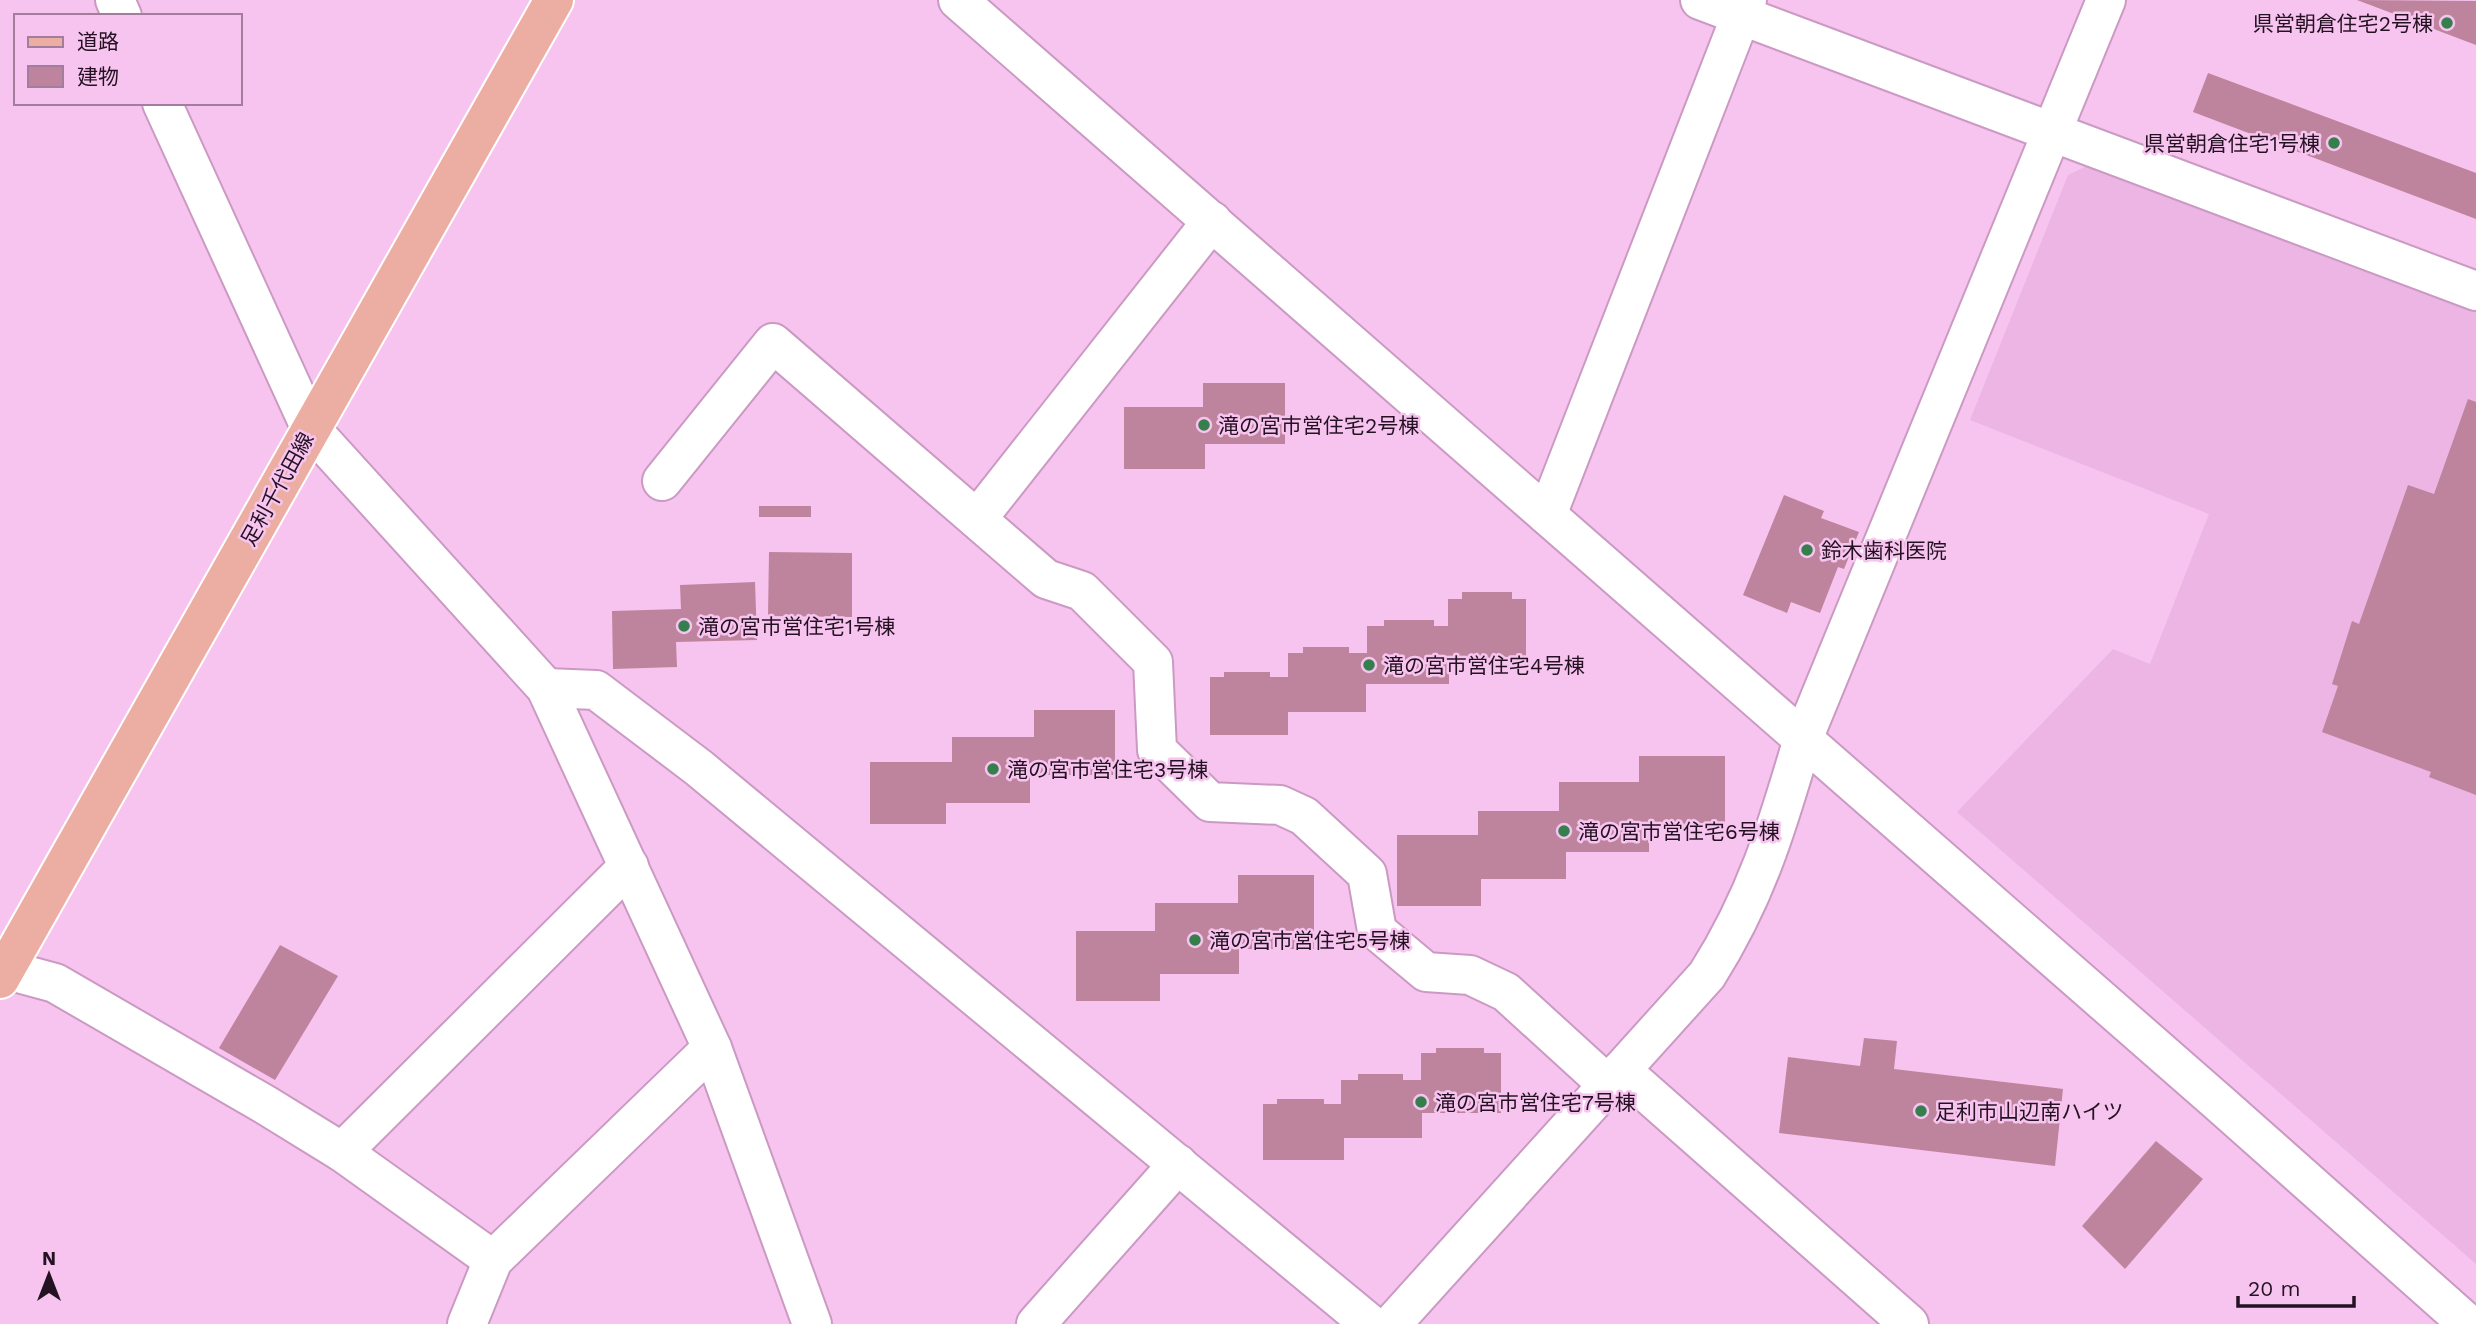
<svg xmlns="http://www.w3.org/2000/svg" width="2476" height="1324" font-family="'Work Sans','Noto Sans JP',sans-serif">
<rect width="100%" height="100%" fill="#f7c4ef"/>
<path fill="#ecb5e4" d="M2087 166 2476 310V1264L1957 812 2113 649 2150 664 2209 514 1970 420 2068 175Z"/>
<g fill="#be839d">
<path d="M2357 0 2476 1V45Z"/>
<path d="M2208 73 2476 173V219L2193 112Z"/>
<path d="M1203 383H1285V444H1205V469H1124V407H1203Z"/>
<path d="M2468 399 2476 402V795L2429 777 2431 772 2322 732 2338 686 2332 684 2352 621 2359 624 2408 485 2434 494Z"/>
<path d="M1784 495 1824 511 1821 518 1859 532 1844 569 1838 567 1820 613 1791 602 1787 613 1743 595Z"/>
<rect x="759" y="506" width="52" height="11"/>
<path d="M769 552 852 553V617L768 616Z"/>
<path d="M755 582 757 640 676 642 677 667 613 669 612 611 681 609 680 585Z"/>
<path d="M1462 592H1512V599H1526V658H1449V684H1366V712H1288V735H1210V677H1224V672H1270V677H1288V653H1303V647H1349V653H1367V626H1384V620H1434V626H1448V599H1462Z"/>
<path d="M1034 710H1115V775H1030V803H946V824H870V762H952V737H1034Z"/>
<path d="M1639 756H1725V826H1649V852H1566V879H1481V906H1397V835H1478V811H1559V782H1639Z"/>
<path d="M1238 875H1314V949H1239V974H1160V1001H1076V931H1155V903H1238Z"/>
<path d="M280 945 338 976 275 1080 219 1048Z"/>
<path d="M1864 1038 1897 1041 1894 1069 2063 1089 2055 1166 1779 1133 1788 1057 1860 1066Z"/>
<path d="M1436 1048H1484V1053H1501V1113H1422V1138H1344V1160H1263V1104H1277V1099H1324V1104H1341V1080H1358V1074H1403V1080H1421V1053H1436Z"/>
<path d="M2156 1141 2203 1179 2125 1269 2082 1226Z"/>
</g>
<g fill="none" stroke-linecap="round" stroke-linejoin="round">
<g stroke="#cb9ac3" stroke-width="42">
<g id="minor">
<path d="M115 0 122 16"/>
<path d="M958 0 2218 1102 2468 1324"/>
<path d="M1700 0 2476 291"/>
<path d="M162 103 311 429 546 688 712 1048 812 1324"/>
<path d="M662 481 773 343 1046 579 1082 591 1153 662 1157 750 1210 802 1280 805 1304 816 1367 874 1377 931 1426 972 1470 975 1506 992 1608 1085"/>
<path d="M1547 515 1747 0"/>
<path d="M977 519 1212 221"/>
<path d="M546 688 596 690 699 768 1370 1324"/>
<path d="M0 968 55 983 264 1104 342 1152 493 1260"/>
<path d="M1621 1070 1909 1324"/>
<path d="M342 1152 629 866"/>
<path d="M467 1324 493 1260 712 1048"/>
<path d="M1036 1324 1178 1164"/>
<path d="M1392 1324 1707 975C1757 896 1777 827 1803 739L2106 0"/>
</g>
</g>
<g stroke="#fff" stroke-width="42">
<path id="major" d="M0 979 554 0"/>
</g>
<use href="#minor" stroke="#fff" stroke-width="38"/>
<use href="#major" stroke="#ecada2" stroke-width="38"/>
</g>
<g fill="#357f4d" stroke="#f7c4ef" stroke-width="2.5">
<circle cx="2447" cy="23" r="7"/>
<circle cx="2334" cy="143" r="7"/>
<circle cx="1204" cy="425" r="7"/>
<circle cx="1807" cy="550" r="7"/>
<circle cx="684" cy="626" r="7"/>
<circle cx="1369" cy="665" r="7"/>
<circle cx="993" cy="769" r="7"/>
<circle cx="1564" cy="831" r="7"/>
<circle cx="1195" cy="940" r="7"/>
<circle cx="1421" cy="1102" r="7"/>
<circle cx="1921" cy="1111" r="7"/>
</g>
<g text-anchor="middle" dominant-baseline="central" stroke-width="5" stroke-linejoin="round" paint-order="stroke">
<g font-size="21" fill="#241222" stroke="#f7c4ef" text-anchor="start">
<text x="2433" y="23" text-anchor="end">県営朝倉住宅2号棟</text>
<text x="2320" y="143" text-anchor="end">県営朝倉住宅1号棟</text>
<text x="1218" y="425">滝の宮市営住宅2号棟</text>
<text x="1821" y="550">鈴木歯科医院</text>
<text x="698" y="626">滝の宮市営住宅1号棟</text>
<text x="1383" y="665">滝の宮市営住宅4号棟</text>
<text x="1007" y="769">滝の宮市営住宅3号棟</text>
<text x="1578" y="831">滝の宮市営住宅6号棟</text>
<text x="1209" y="940">滝の宮市営住宅5号棟</text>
<text x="1435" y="1102">滝の宮市営住宅7号棟</text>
<text x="1935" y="1111">足利市山辺南ハイツ</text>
</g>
<g font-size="21" fill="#241222" stroke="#f7c4ef">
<text transform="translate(277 489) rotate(-61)">足利千代田線</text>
</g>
</g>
<rect x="14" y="14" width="228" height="91" fill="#f7c4ef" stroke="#a37d9d" stroke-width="2"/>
<rect x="28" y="37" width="35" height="10" fill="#ecada2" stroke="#a37d9d" stroke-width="2"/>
<text x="77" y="49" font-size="21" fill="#241222">道路</text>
<rect x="28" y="66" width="35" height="21" fill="#be839d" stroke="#a37d9d" stroke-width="2"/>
<text x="77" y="84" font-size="21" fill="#241222">建物</text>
<g transform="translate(49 1275)" stroke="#f7c4ef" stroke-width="5" paint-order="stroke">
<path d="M0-5L12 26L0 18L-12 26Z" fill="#241222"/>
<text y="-10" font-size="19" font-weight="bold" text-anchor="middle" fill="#241222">N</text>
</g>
<path d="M2238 1296v10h116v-10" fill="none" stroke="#241222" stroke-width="3.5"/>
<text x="2248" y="1296" font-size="21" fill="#241222" stroke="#f7c4ef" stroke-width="5" paint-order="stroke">20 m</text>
</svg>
